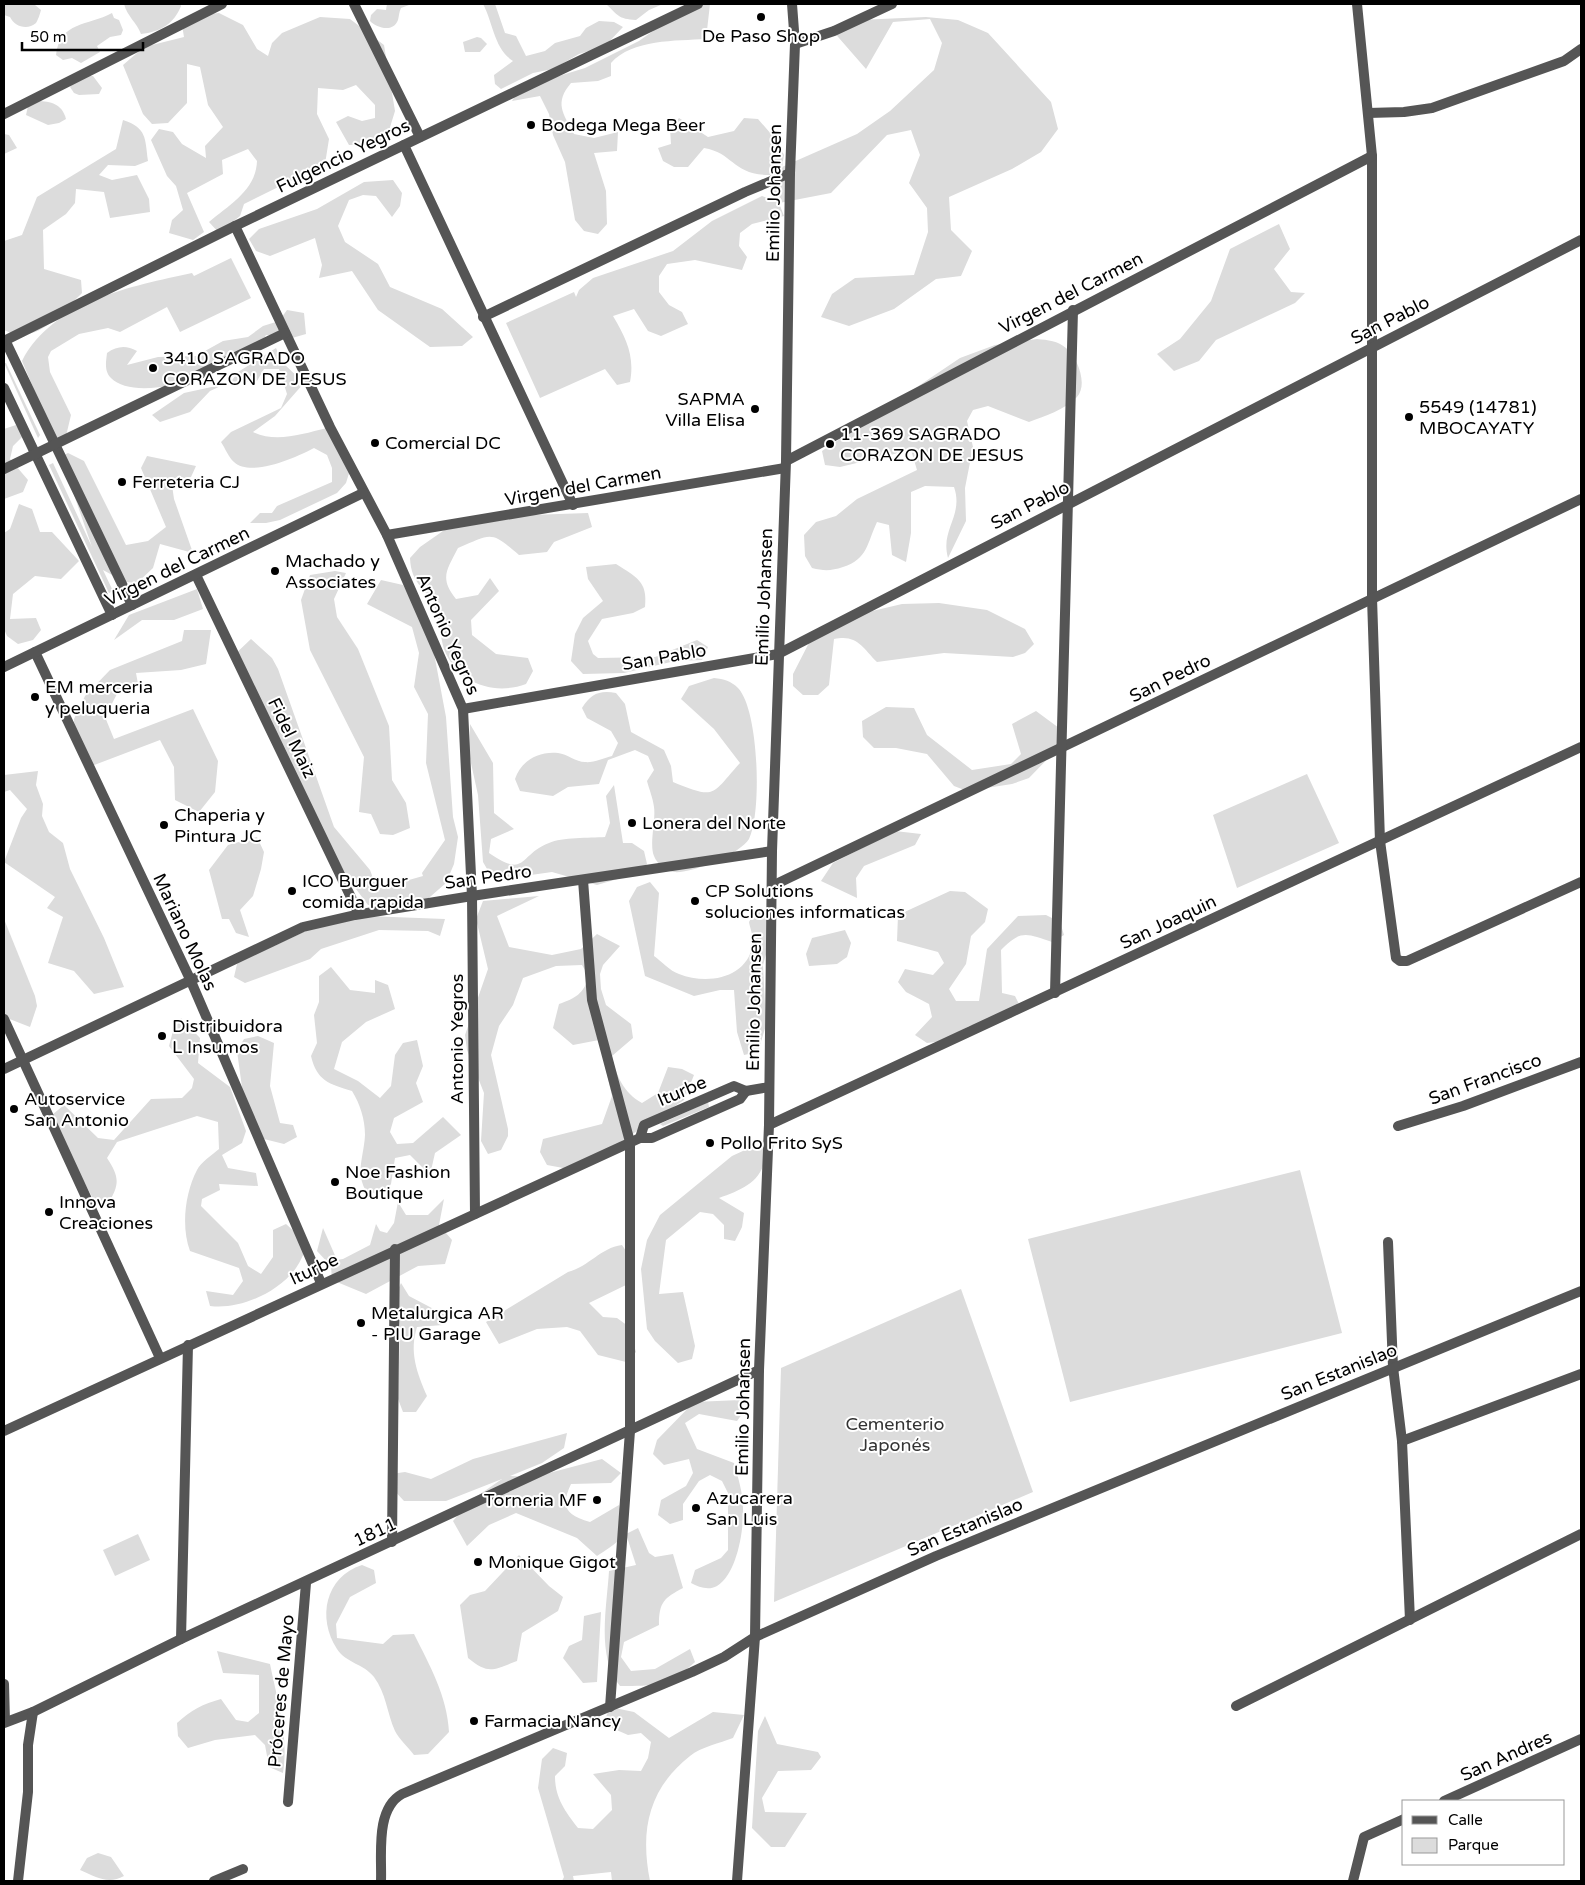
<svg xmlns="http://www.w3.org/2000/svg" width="1585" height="1885" font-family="'Varela Round',sans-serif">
<rect width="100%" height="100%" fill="#fff"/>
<g fill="#dcdcdc">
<path d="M4 4 35 5 41 10C40 14 38 20 36 23 27 31 14 26 10 17L4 15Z"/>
<path d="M124 4H180L181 6C174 24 160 32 141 34 137 23 127 16 124 4Z"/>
<path d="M387 4 409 5 401 8C399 12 399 16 398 20 393 33 377 28 370 21L371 15 377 9 386 10Z"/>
<path d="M483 4H495L505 33 516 36 526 56 545 51 555 43 580 36 586 28 599 21 614 22 623 27 605 46 579 54 553 69 533 73 501 89 495 84 494 75 513 61C494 49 493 22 483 4Z"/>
<path d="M606 4H663L649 10 636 20C618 19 618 15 606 4Z"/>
<path d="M691 4H710L706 39C676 41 632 39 611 63V76L598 81 571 83C554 103 563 113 574 134L594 138 618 132 617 151 594 153 606 191 607 224 598 234 584 231 575 220 565 162 553 135 549 114 540 96 512 101 520 88 585 68 639 41Z"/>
<path d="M112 13 114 18 119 20 123 30 121 35 110 37 97 46 100 52 81 63 72 58 63 60 56 55C60 21 88 26 112 13Z"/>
<path d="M219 13 243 25 257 49 268 56 272 43 282 33 320 17 350 19 384 45 395 111 387 137 375 144 349 145 336 122 348 116 362 121 375 118V105L356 85 343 90 318 88 317 114 329 139 325 164 244 204 240 216 219 233 209 222C230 204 256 190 257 161L248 149 222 160 223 174 187 193 204 232 193 240 169 233 172 220 183 210 176 186 167 176 151 140 159 129 173 132 182 144 206 158 205 146 223 127 208 105 200 67 187 64V103L168 123 152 124 143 114 123 65 144 47 184 37 182 25 192 16Z"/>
<path d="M926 17 958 20 988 33 1051 102 1058 129 1041 152 1012 169 949 197 951 230 972 251 961 276 936 279 894 309 849 326 821 317 832 294 855 278 914 275 928 232 927 208 909 183 920 155 911 130 887 135 831 193 779 203 784 216 752 224 740 233 739 246 747 257 742 270 695 260 667 264 659 276V292L669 305 682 312 688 324 661 336 648 331 634 309 613 316C626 338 635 356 630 382L617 385 605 369 540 398 506 323 574 292 576 297 579 290 593 278 673 251 712 221 762 196 778 202 768 183 770 175C732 175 734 153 704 148L688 167H674L663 161 658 148 671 144 670 129 679 118 708 137 734 131 744 118 758 119 778 142 784 155 782 167 857 134 890 111 934 70 942 43 930 19 893 22 866 69 832 30 858 20Z"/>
<path d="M477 37 481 38 487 44 480 52H465L463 42Z"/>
<path d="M85 76H93L102 88 99 94 79 95 74 93 70 87 75 80Z"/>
<path d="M37 101C51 101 62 104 66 119L59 123 48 125 26 115 28 106Z"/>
<path d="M123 120C147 128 145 138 148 161L135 166 108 165 99 175 112 180 137 175 149 199 150 212 110 218 104 192 76 189 75 203 66 214 43 230 44 269 81 280 82 293C61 313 36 347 4 330V241L22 235 37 197 116 149Z"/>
<path d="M4 134 9 135 17 148 4 154Z"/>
<path d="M393 180 402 193 400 206 392 217 376 196 363 195 349 200 338 226 345 242 378 264 390 287 442 309 473 337 462 346 430 347 378 310 352 271 319 278 322 265 315 238 270 256 256 251 249 239 259 229 317 209 364 182Z"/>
<path d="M1279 224 1290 249 1274 269 1291 292 1305 293 1295 303 1216 340 1199 361 1174 371 1157 354 1180 339 1211 301 1230 249Z"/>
<path d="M231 258 251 298 180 332 167 307 120 332 108 328 79 334 51 351 48 357 50 372 71 415 66 436 59 439 53 435 22 361C53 301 132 286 192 273L194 276Z"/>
<path d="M287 310 304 313 306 334 292 338 266 335C250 368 139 407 111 378 104 371 106 362 107 353 117 346 126 345 137 351L127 365 158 357 196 356 223 341 248 337 263 326 279 321Z"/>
<path d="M1037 339C1048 340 1058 341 1066 348 1078 358 1088 385 1077 397 1065 410 1044 416 1029 422L988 406 973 410 967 421 973 447 965 488 966 521 948 558C940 529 964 516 954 487L925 486 911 492V533L906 562 892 555 889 525 877 522C867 543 868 559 843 567 831 571 824 571 812 568L805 556 804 535 816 522 836 516 857 499 917 470 911 450 840 467 825 465 822 451 960 358 995 345Z"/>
<path d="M276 348 282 362 304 383 275 416 253 432C276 443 302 434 327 428L350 470 346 483 337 493 280 520 266 523H250L260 513H272L277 506 332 482V468L327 455 314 448C297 457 251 478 234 462 229 458 225 448 221 442L231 432 281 408 287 394 279 369H264L257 381 223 385 210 391 190 412 160 422 152 415 184 393 230 383 238 372Z"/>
<path d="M4 363H6L40 435 38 438Z"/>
<path d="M16 425 23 436 13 446 10 459 28 480 23 492 4 499V429Z"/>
<path d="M68 453 84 461 126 545 148 541 166 527 141 468 147 456 196 466 191 477 172 485 174 499 193 553 160 544 153 568 137 583 125 582 103 570 113 591 109 593 49 465 53 463 92 547 63 463 62 456Z"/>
<path d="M19 504 32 509 40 532H52L79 561 61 579 35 576 13 594 10 619 36 618 41 630 33 640 18 644 7 636 4 629V533L10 529Z"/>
<path d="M588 513 592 527 554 542 547 552 519 555C490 530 492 534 458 548 447 570 439 578 456 599L478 595 490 578 499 591 471 620 472 635 496 654 528 658 533 671 526 684C494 696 457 683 444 649 440 636 440 621 435 608 426 587 411 585 410 558L420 547 453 524 500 516Z"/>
<path d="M616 564C636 577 648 581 645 607L633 613 602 619 588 641 593 654 598 658 655 657 697 640 708 647 702 660 675 661 624 673 583 674 571 661 575 634 583 618 603 601 588 579 586 567Z"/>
<path d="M335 571 346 573 334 599 337 617 358 649 389 726 392 780 406 803 410 828 393 835 380 834 371 814 359 812 364 757 310 650 301 600 310 575Z"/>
<path d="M381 580 403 585 430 632 446 717 453 817 458 837 454 864 446 883 423 903 368 905 335 861 231 658 251 639 272 658 278 669 334 827 370 870 377 889 423 876 422 873 445 840 426 763 428 714 414 687 419 653 412 627 367 604Z"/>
<path d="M197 589 203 609 174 620H142L114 640 129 615Z"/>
<path d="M939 603 987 610 1025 629 1034 644 1025 653 1013 657 944 653 877 662C862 647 857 634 834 639L829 685 818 695H803L793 686V674L813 635 847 617 902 604Z"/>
<path d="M184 630H211L206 664 181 670 136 673 138 684 118 692 105 717 114 739 193 709 218 761 215 792 199 812 175 800 174 767 160 740 89 767 75 744 74 719 85 696 110 670 182 641Z"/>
<path d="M714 678C724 679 731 681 738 688 759 710 762 813 749 839 740 854 691 874 674 872 666 871 657 864 654 856 649 844 656 820 654 807 653 798 649 789 647 781L654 770 648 756 635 750 608 760 599 784 568 787 553 796 520 791 515 779C521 761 538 751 558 753 567 754 576 762 585 762 593 763 604 758 612 756L618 743 611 731 587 718 582 708C591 694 599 690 616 693L625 704 631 732 664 750 671 766 673 782C717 800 711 795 740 763L714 729 681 699 689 686Z"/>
<path d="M886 707 914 708 927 735 972 770 1011 764 1021 754 1012 724 1036 711 1059 728 1063 743 1029 778 1012 784 967 791 954 786 927 754 896 748H874L863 737 862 721Z"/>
<path d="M470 724 493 763 494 813 514 829 491 839 489 853C527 879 518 855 549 843 562 837 589 838 605 837L610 823 606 796 614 785 623 843H632L644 851 647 864 638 873 597 885 552 872 503 879 490 874 483 862 478 795 469 754Z"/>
<path d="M38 771 36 785 43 804 42 816 49 832 63 843 70 869 104 938 124 987 94 994 74 971 48 963 63 917 47 908 55 897 4 862 21 818 27 809 10 790 4 792V775Z"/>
<path d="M1307 774 1339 843 1237 888 1213 815Z"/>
<path d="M895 831 921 834 915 845 864 866 856 878 857 898 821 881 833 863Z"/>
<path d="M257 837 264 852 261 869 253 896 240 910 249 937 236 933 229 919H222L209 870 228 845Z"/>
<path d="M650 882 659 893 654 956C661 961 670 971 679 974 707 985 747 979 753 944 754 938 750 928 749 922L756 910 769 918 771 936 763 965 766 1025 758 1052 744 1055 737 1032 734 990H720L694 996 645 976 629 901 637 887Z"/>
<path d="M950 891 965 892 988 909 985 922 971 936 966 964 949 989 956 1001H979L987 949 1018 916 1046 915 1060 922 1064 935 1052 942C1027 934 1021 929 1001 950L1002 993 1015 996 1021 1008 1011 1018 969 1026 944 1041 927 1043 915 1035 932 1017 929 1004 906 992 898 982 905 969 933 975 944 963 938 952 897 941 898 915Z"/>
<path d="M539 896 497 916 509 947 552 955 581 949 597 934 620 946 603 965 600 974 601 989 606 1005 631 1024 633 1038 612 1056C616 1076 624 1093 642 1103L658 1093 668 1067 682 1069 694 1075 684 1100 587 1164 574 1170 547 1165 540 1152 543 1139 602 1124 612 1096 599 1040 573 1045 553 1028 559 1004C576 998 583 994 589 977L582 965 556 966 523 978 513 1005 499 1026 491 1055 508 1129V1136L501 1150 488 1154 481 1141 484 1093 467 1050 465 1035 488 969 476 919 483 901Z"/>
<path d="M340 915 445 919 440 936 428 931 379 930 321 949 310 959 245 983 234 977 237 964 257 944 274 946Z"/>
<path d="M4 919 35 996 37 1006 30 1027 7 1018 4 1014Z"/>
<path d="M845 930 851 943 847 957 837 964 809 966 806 954 812 938Z"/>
<path d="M331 967 350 990 375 993V980L388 985 395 1009 366 1022 342 1042 334 1069 358 1081 380 1098 391 1086 395 1055 403 1043 417 1040 423 1066 416 1083 423 1102 394 1118 390 1132 397 1144 413 1143 443 1117 461 1135 435 1153 430 1175 410 1155 395 1158 391 1184 383 1195 366 1191C355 1173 364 1156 365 1135 365 1119 360 1104 352 1091 329 1084 317 1081 311 1056L317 1043 314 1015 319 1002V976Z"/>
<path d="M181 1018 200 1038 198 1063 230 1087 246 1131 242 1143 222 1155 228 1168 256 1173 258 1186 219 1184 220 1190 202 1199 201 1206 238 1243 248 1266 261 1274 273 1257V1230L286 1224 308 1244C304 1252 301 1261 296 1268 278 1293 239 1310 210 1306L206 1291 233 1295 243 1281 239 1268 190 1251C181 1227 185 1193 197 1170 201 1162 212 1155 219 1149L218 1122 197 1116 117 1142 107 1158C119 1176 120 1184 109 1202L96 1204 54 1128 52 1115 64 1105 98 1138 114 1140 151 1099 182 1098 192 1088 194 1079 169 1046 173 1031Z"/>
<path d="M258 1036 274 1043 270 1086 280 1123 293 1125 297 1137 284 1144 256 1137 245 1109 237 1051 244 1039Z"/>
<path d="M708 1102 709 1107 663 1126 660 1124Z"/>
<path d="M765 1148C767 1180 744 1189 719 1198L744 1213 742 1227 735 1241 724 1239V1225L713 1214 700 1212 666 1240 659 1294 683 1292 695 1346 692 1359 678 1363 655 1341 647 1329 641 1269 647 1240 660 1215 732 1156 745 1150Z"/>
<path d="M1300 1170 1342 1333 1070 1402 1028 1239Z"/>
<path d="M444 1199 439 1225 452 1240 445 1264 418 1266 366 1294 332 1280 331 1266 317 1251 323 1228 337 1260 343 1259 370 1245 376 1224 380 1231 387 1233 394 1223 398 1202 406 1215H428Z"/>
<path d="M622 1245 630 1257 626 1285 589 1303 603 1317 617 1318 628 1326 636 1352 626 1362 598 1355 580 1331 567 1327 537 1329 499 1344 486 1322 568 1272C590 1266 600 1248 622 1245Z"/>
<path d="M401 1283 409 1296 445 1315 443 1325 417 1327C409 1352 417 1373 427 1396L416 1412H403L398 1399 400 1327 394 1298Z"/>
<path d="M961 1289 1033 1492 774 1602 781 1368Z"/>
<path d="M740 1400 745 1410 737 1421 699 1414 685 1423 697 1449 734 1463C738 1477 743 1493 743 1508 744 1530 737 1574 717 1586 708 1591 699 1587 691 1583L695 1570 721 1558 728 1550V1493L722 1481 710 1475 699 1481 683 1504V1520L670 1524 658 1515 661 1500 686 1486 693 1473 689 1459 664 1465 653 1454 657 1440 694 1402Z"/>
<path d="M567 1433 564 1448 542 1463 510 1476 534 1477 602 1459 621 1473 611 1483 571 1484C560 1507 566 1515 590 1522L619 1505C626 1538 625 1538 597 1556L577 1538 516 1513 489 1525 467 1546 453 1521 470 1501 502 1479 446 1501H404L392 1488 391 1474 405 1472 431 1479 473 1459Z"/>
<path d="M638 1528 649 1553 655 1557 673 1554 683 1588C664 1598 659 1602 659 1625L624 1642 621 1657 631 1671 655 1669 690 1649 695 1662C669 1686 654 1686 620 1686 596 1657 607 1606 609 1571L636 1565 626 1534Z"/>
<path d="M138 1534 150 1560 115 1576 103 1550Z"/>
<path d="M519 1555 549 1586 563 1597 558 1611 522 1633 517 1661C493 1670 489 1675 468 1658L460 1605 470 1595 485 1591Z"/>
<path d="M362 1565 374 1570 376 1583 350 1597 336 1624 337 1638 383 1644 393 1635 414 1634C430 1666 447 1696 449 1732L428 1754 414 1755C408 1747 399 1739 395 1731 387 1713 386 1693 374 1677 364 1664 346 1663 337 1649 317 1618 325 1577 362 1565Z"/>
<path d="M601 1612 597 1682 583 1683 563 1658 569 1646 582 1640 584 1616Z"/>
<path d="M217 1651 270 1664C277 1699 289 1736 283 1773L269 1767 265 1745 255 1735 215 1740 188 1748 178 1736 177 1723C191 1710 203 1704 221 1699L236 1720 248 1722 259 1713V1675L223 1673Z"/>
<path d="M610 1707 634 1712 669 1738 713 1712 744 1715 733 1738C720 1743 701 1747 690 1756 648 1789 640 1831 650 1881H612L611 1872 573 1876 574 1881H562L564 1877 538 1788 542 1759 553 1748 567 1753 565 1766 555 1776C555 1798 565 1811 578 1828L593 1829 612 1810 611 1795 593 1774 619 1770 641 1771 648 1758 651 1742 641 1733 628 1735 603 1724Z"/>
<path d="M765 1716 777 1744 818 1752 821 1757 811 1770 778 1771 762 1798 765 1812 807 1813 785 1847H771L752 1828 758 1731Z"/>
<path d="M98 1853 111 1857 124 1876C108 1885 96 1877 80 1870L87 1858Z"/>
</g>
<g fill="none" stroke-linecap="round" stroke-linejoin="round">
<g stroke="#555" stroke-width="10">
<path d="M354 4 420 137"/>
<path d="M1357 4 1372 156V598L1380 841 1396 958 1400 961H1407L1581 882"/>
<path d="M1368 113 1404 112 1432 108 1564 61 1581 49"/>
<path d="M4 114 222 4"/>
<path d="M404 145 573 505"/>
<path d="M235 226 330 427 387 535 463 709 472 896 475 1214"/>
<path d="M483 317 745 192 790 173"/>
<path d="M5 340 132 605"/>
<path d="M4 388 112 615"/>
<path d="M786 461 1372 156"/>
<path d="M4 469 285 333"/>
<path d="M387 535 785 468"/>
<path d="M196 575 359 914"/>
<path d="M35 652 190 979 321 1283"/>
<path d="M4 667 363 493"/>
<path d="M463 709 778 654 1581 240"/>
<path d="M583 880 592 1000 630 1142V1431L610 1707"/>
<path d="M772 886 1581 499"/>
<path d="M1055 993 1073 310"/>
<path d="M4 1019 160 1358"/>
<path d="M4 1069 303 927 355 915 472 896 772 851"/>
<path d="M769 1125 1581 747"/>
<path d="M1398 1126 1463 1106 1581 1062"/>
<path d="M640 1138 644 1125 734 1086 746 1091 769 1087"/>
<path d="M1388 1242 1393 1367 1402 1441 1410 1620"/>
<path d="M4 1431 640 1138H652L740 1099 746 1091"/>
<path d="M1402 1441 1581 1374"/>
<path d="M392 1542 395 1249"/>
<path d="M181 1639 188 1345"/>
<path d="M4 1684 5 1722"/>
<path d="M1236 1706 1581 1534"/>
<path d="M4 1723 33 1712 181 1639 759 1370"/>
<path d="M1444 1801 1581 1739"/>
<path d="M288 1802 306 1583"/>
<path d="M18 1881 28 1792V1745L33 1712"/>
<path d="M214 1881 243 1869"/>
<path d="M381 1881C382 1855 375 1809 402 1794L692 1672 724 1657 755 1637 936 1556 1581 1291"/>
<path d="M737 1881 755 1637 759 1370 769 1125 772 851 786 461 790 173 795 44"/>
<path d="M1353 1881 1364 1837 1404 1819"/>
</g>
<g stroke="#555" stroke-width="10">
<path d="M792 4 795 44 834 31 892 4"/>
<path d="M4 341 235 226 698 4"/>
</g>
</g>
<g fill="#000" stroke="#fff" stroke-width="2">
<circle cx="761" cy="17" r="5"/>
<circle cx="531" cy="125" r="5"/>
<circle cx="153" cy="368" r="5"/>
<circle cx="755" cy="409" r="5"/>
<circle cx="1409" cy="417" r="5"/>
<circle cx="375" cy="443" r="5"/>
<circle cx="830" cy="444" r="5"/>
<circle cx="122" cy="482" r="5"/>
<circle cx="275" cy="571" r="5"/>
<circle cx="35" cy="697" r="5"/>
<circle cx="632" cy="823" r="5"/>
<circle cx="164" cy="825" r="5"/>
<circle cx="292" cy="891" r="5"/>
<circle cx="695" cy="901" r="5"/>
<circle cx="162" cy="1036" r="5"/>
<circle cx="14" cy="1109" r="5"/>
<circle cx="710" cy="1143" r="5"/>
<circle cx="335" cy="1182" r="5"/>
<circle cx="49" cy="1212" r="5"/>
<circle cx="361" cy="1323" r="5"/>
<circle cx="597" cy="1500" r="5"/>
<circle cx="696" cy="1508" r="5"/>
<circle cx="478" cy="1562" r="5"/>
<circle cx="474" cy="1721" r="5"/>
</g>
<g text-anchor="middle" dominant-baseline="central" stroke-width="4" stroke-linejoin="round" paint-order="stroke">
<g font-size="18" fill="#000" stroke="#fff" text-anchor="start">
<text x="761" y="36" text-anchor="middle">De Paso Shop</text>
<text x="541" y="125">Bodega Mega Beer</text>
<text x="163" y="358">3410 SAGRADO<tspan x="163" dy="21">CORAZON DE JESUS</tspan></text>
<text x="745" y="399" text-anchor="end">SAPMA<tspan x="745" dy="21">Villa Elisa</tspan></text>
<text x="1419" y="407">5549 (14781)<tspan x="1419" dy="21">MBOCAYATY</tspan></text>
<text x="840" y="434">11-369 SAGRADO<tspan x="840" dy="21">CORAZON DE JESUS</tspan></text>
<text x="385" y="443">Comercial DC</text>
<text x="132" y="482">Ferreteria CJ</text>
<text x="285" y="561">Machado y<tspan x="285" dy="21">Associates</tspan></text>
<text x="45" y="687">EM merceria<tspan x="45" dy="21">y peluqueria</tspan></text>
<text x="174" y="815">Chaperia y<tspan x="174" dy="21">Pintura JC</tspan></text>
<text x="642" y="823">Lonera del Norte</text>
<text x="302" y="881">ICO Burguer<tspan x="302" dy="21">comida rapida</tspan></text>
<text x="705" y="891">CP Solutions<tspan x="705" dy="21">soluciones informaticas</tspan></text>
<text x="172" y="1026">Distribuidora<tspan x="172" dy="21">L Insumos</tspan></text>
<text x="24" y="1099">Autoservice<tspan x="24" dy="21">San Antonio</tspan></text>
<text x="720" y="1143">Pollo Frito SyS</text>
<text x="345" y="1172">Noe Fashion<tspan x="345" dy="21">Boutique</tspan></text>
<text x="59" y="1202">Innova<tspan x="59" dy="21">Creaciones</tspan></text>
<text x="371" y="1313">Metalurgica AR<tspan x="371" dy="21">- PIU Garage</tspan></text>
<text x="706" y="1498">Azucarera<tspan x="706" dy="21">San Luis</tspan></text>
<text x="587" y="1500" text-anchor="end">Torneria MF</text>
<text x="488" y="1562">Monique Gigot</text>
<text x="484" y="1721">Farmacia Nancy</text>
</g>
<g font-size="18" fill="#000" stroke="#fff">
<text transform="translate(343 156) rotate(-26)">Fulgencio Yegros</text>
<text transform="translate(774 193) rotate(-89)">Emilio Johansen</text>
<text transform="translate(1071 293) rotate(-27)">Virgen del Carmen</text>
<text transform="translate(1390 320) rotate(-27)">San Pablo</text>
<text transform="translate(583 486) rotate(-10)">Virgen del Carmen</text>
<text transform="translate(1030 505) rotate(-27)">San Pablo</text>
<text transform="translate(177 566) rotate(-26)">Virgen del Carmen</text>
<text transform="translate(764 597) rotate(-88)">Emilio Johansen</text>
<text transform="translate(448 634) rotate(66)">Antonio Yegros</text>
<text transform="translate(664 657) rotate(-10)">San Pablo</text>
<text transform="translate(1170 678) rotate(-26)">San Pedro</text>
<text transform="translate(292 738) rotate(64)">Fidel Maiz</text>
<text transform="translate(488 877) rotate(-8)">San Pedro</text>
<text transform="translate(1168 922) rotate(-25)">San Joaquin</text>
<text transform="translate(185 932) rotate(65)">Mariano Molas</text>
<text transform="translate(754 1002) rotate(-89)">Emilio Johansen</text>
<text transform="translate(457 1039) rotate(-90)">Antonio Yegros</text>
<text transform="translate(1485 1079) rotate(-20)">San Francisco</text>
<text transform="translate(682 1091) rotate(-23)">Iturbe</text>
<text transform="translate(314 1269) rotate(-25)">Iturbe</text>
<text transform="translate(1339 1372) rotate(-22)">San Estanislao</text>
<text transform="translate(743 1407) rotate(-89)">Emilio Johansen</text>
<text transform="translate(965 1527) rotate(-23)">San Estanislao</text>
<text transform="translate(375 1532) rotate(-25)">1811</text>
<text transform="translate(281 1691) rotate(-85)">Próceres de Mayo</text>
<text transform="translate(1506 1756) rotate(-24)">San Andres</text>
</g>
<g font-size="18" fill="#333" stroke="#fff">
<text x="895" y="1424">Cementerio<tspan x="895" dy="21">Japonés</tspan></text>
</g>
</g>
<rect width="1585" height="1885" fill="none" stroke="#000000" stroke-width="10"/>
<rect x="1402" y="1800" width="162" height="65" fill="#ffffff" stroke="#999999"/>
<rect x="1412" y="1816" width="25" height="8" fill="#555555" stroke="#999999"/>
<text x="1448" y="1825" font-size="15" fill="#000000">Calle</text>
<rect x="1412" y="1838" width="25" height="15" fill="#dcdcdc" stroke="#999999"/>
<text x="1448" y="1850" font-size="15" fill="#000000">Parque</text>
<path d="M22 42v8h121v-8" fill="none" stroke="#000000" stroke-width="2.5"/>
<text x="30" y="42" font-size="15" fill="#000000" stroke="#ffffff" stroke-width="4" paint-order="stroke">50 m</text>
</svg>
